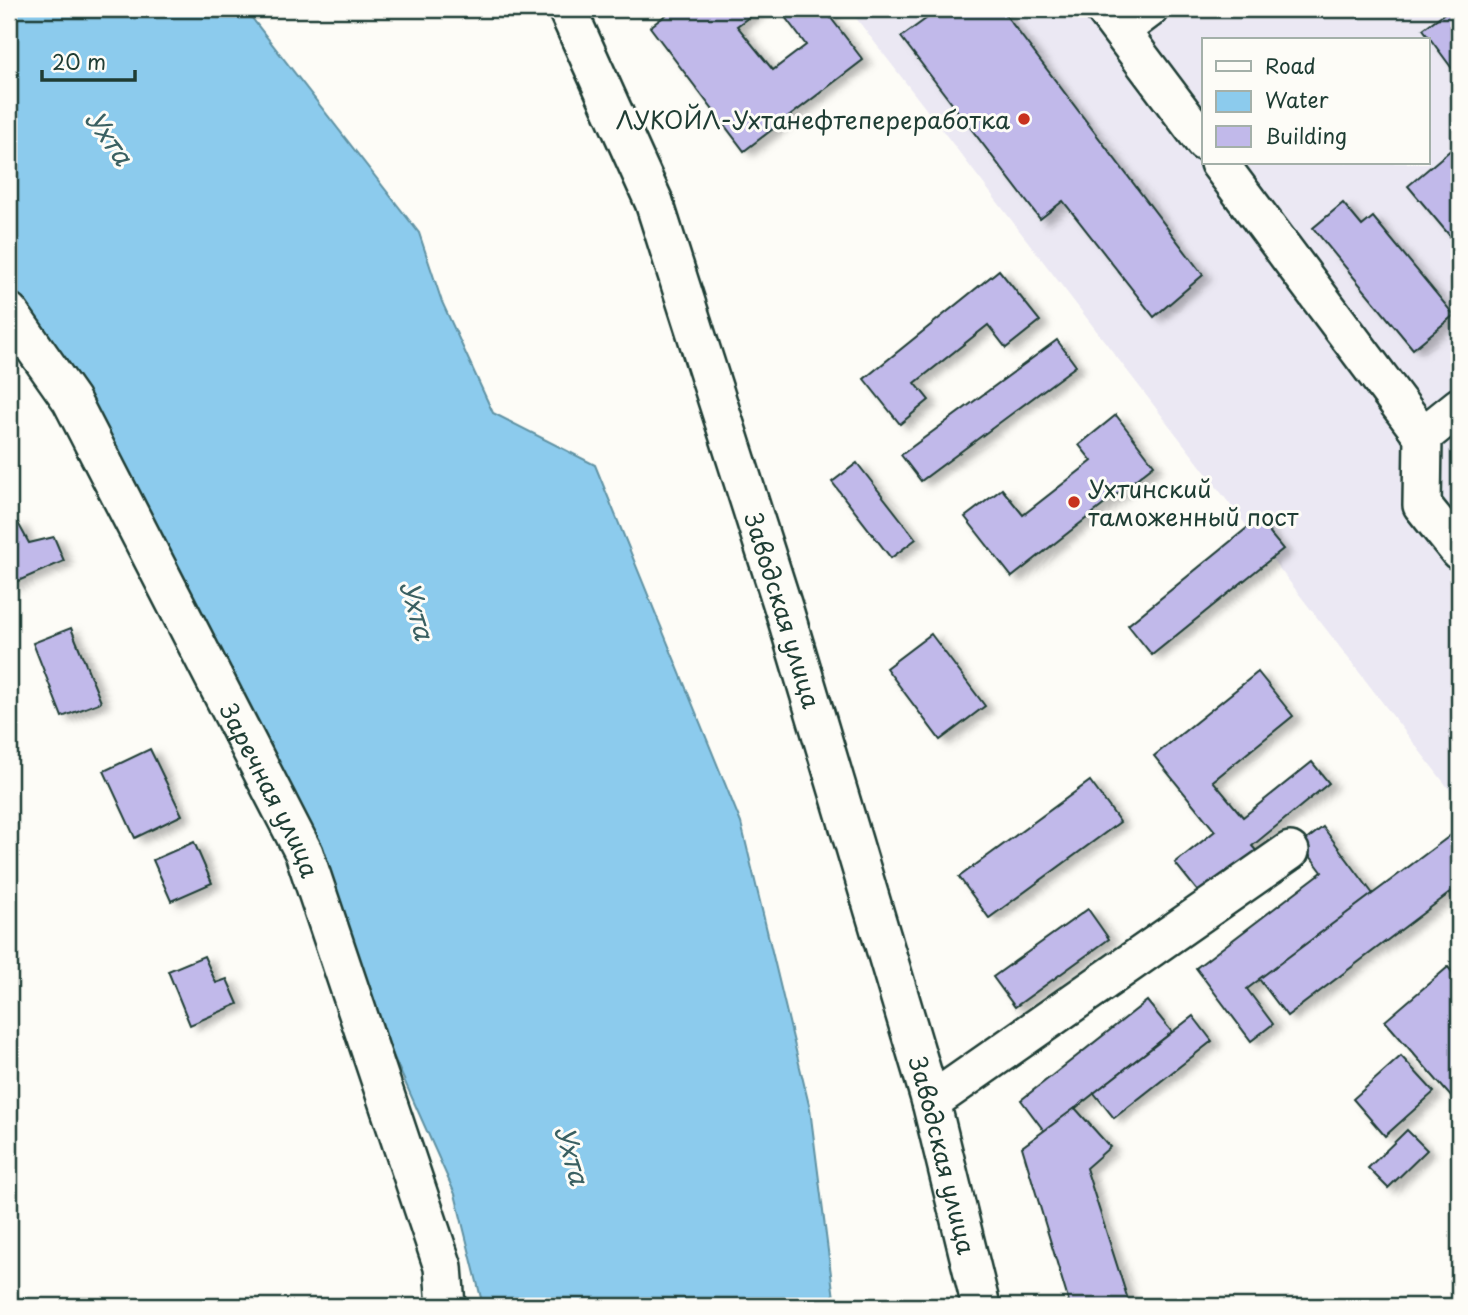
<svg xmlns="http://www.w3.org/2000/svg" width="1468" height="1315" font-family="'Playpen Sans',sans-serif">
<defs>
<filter id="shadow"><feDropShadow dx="8" dy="4.5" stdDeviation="3.5" flood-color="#0004"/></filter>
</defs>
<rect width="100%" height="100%" fill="#fdfcf7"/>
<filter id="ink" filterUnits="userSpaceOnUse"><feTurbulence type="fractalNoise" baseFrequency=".0143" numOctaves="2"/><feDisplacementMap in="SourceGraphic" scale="14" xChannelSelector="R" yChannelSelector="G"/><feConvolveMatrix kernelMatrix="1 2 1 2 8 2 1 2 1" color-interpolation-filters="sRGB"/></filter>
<g filter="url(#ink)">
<path fill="#ebe8f3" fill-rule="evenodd" d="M849 9H1459V802ZM1204 40H1428V163H1204Z"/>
<path fill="#8ccbed" stroke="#6092a3" stroke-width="2" d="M9 9H245L419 233 442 302 493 413 595 465 741 823 810 1109 835 1306H483L455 1194 380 1026 84 396 9 284Z"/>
<g fill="#c1b9ea" stroke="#1f3d34" stroke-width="2" filter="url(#shadow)">
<path d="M674 9H760L737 26 773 70 806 45 779 9H824L863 60 744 151 650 27Z"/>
<path d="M931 9H1001L1203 275 1154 317 1063 201 1040 219 901 37 934 13Z"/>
<path d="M1450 9H1459V78L1423 29Z"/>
<path d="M1459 143V229L1450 236 1408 186Z"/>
<path d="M1343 203 1362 226 1373 217 1454 315 1413 349 1313 228Z"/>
<path d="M999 270 1040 321 1006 348 988 325 915 383 929 400 900 424 864 379Z"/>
<path d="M1057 340 1076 366 921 481 901 455Z"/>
<path d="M1116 415 1154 465 1012 577 965 517 1002 489 1023 515 1092 461 1079 445Z"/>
<path d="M857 463 916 539 891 558 832 482Z"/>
<path d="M1258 519 1283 549 1152 655 1128 625Z"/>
<path d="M18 523 29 543 54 537 64 561 9 585V526Z"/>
<path d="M71 628 101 702 62 717 33 643Z"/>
<path d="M931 634 985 706 940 740 886 668Z"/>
<path d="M1258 672 1293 716 1213 781 1243 817 1312 762 1329 783 1252 846 1259 854 1204 899 1175 863 1215 831 1154 756Z"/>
<path d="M150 749 182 815 135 838 104 771Z"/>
<path d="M1090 781 1120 822 989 918 959 877Z"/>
<path d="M1323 827 1373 894 1247 989 1273 1024 1251 1041 1196 968 1322 872 1301 844Z"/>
<path d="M1459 829V886L1287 1016 1259 979Z"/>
<path d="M194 842 212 883 171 901 153 860Z"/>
<path d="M1088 909 1109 939 1015 1007 993 977Z"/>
<path d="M204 956 216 983 227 979 238 1004 190 1025 168 971Z"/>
<path d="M1448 967 1459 980V1093L1453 1099 1385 1021Z"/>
<path d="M1147 1001 1172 1032 1045 1132 1021 1100Z"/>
<path d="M1193 1016 1212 1041 1114 1118 1094 1093Z"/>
<path d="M1401 1056 1434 1092 1385 1136 1353 1099Z"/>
<path d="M1075 1108 1110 1147 1086 1168 1130 1306H1070L1022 1147Z"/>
<path d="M1407 1130 1427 1150 1388 1188 1368 1168Z"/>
</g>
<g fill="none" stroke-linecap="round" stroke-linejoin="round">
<g stroke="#1f3d34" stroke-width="42">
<g id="minor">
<path id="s1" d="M567 9 654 202 785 613 931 1102 981 1306"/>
<path d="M1104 9 1204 142"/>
<path d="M1121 30 1149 9"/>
<path d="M1219 163 1423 436"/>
<path id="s2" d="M9 312 71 400 304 853 443 1267 446 1306"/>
<path d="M1459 407 1423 436 1422 505 1459 551"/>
<path d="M931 1102 1290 851"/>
</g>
</g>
<use href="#minor" stroke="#fdfcf7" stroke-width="37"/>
</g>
</g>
<g fill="#c8321e" stroke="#fdfcf7" stroke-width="2.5">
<circle cx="1024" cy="119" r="7"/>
<circle cx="1074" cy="502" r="7"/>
</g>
<g text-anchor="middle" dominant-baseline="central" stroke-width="6" stroke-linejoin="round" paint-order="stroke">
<g font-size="24" fill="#1f3d34" stroke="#fdfcf7" text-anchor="end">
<text x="1010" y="119">ЛУКОЙЛ-Ухтанефтепереработка</text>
<text x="1088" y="488" text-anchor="start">Ухтинский<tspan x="1088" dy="28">таможенный пост</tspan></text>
</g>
<g font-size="24" fill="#1f3d34" stroke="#fdfcf7">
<text stroke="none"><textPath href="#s1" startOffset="640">Заводская улица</textPath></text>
<text stroke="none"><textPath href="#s2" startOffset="546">Заречная улица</textPath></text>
<text stroke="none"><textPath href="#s1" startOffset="1208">Заводская улица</textPath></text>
</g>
<g font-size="26" font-style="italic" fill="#3a6062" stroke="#fdfcf7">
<text transform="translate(110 137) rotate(55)">Ухта</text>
<text transform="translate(418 610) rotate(74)">Ухта</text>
<text transform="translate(573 1155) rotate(74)">Ухта</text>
</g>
</g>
<rect width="1468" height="1315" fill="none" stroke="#fdfcf7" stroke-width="35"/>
<rect x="18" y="18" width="1433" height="1280" fill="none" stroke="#1f3d34" stroke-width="2.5" filter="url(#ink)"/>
<rect x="1202" y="38" width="228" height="126" fill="#fdfcf7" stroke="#a4b0a9" stroke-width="2"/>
<rect x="1216" y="61" width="35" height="10" fill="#fdfcf7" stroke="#a4b0a9" stroke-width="2"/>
<text x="1265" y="74" font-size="21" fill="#1f3d34">Road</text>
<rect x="1216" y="91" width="35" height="21" fill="#8ccbed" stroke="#a4b0a9" stroke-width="2"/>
<text x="1265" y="108" font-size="21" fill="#1f3d34">Water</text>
<rect x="1216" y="126" width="35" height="21" fill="#c1b9ea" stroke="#a4b0a9" stroke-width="2"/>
<text x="1265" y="144" font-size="21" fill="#1f3d34">Building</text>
<path d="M42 70v10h93v-10" fill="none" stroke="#1f3d34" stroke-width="3.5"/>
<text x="52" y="70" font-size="21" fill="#1f3d34" stroke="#fdfcf7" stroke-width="5" paint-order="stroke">20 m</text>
</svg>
